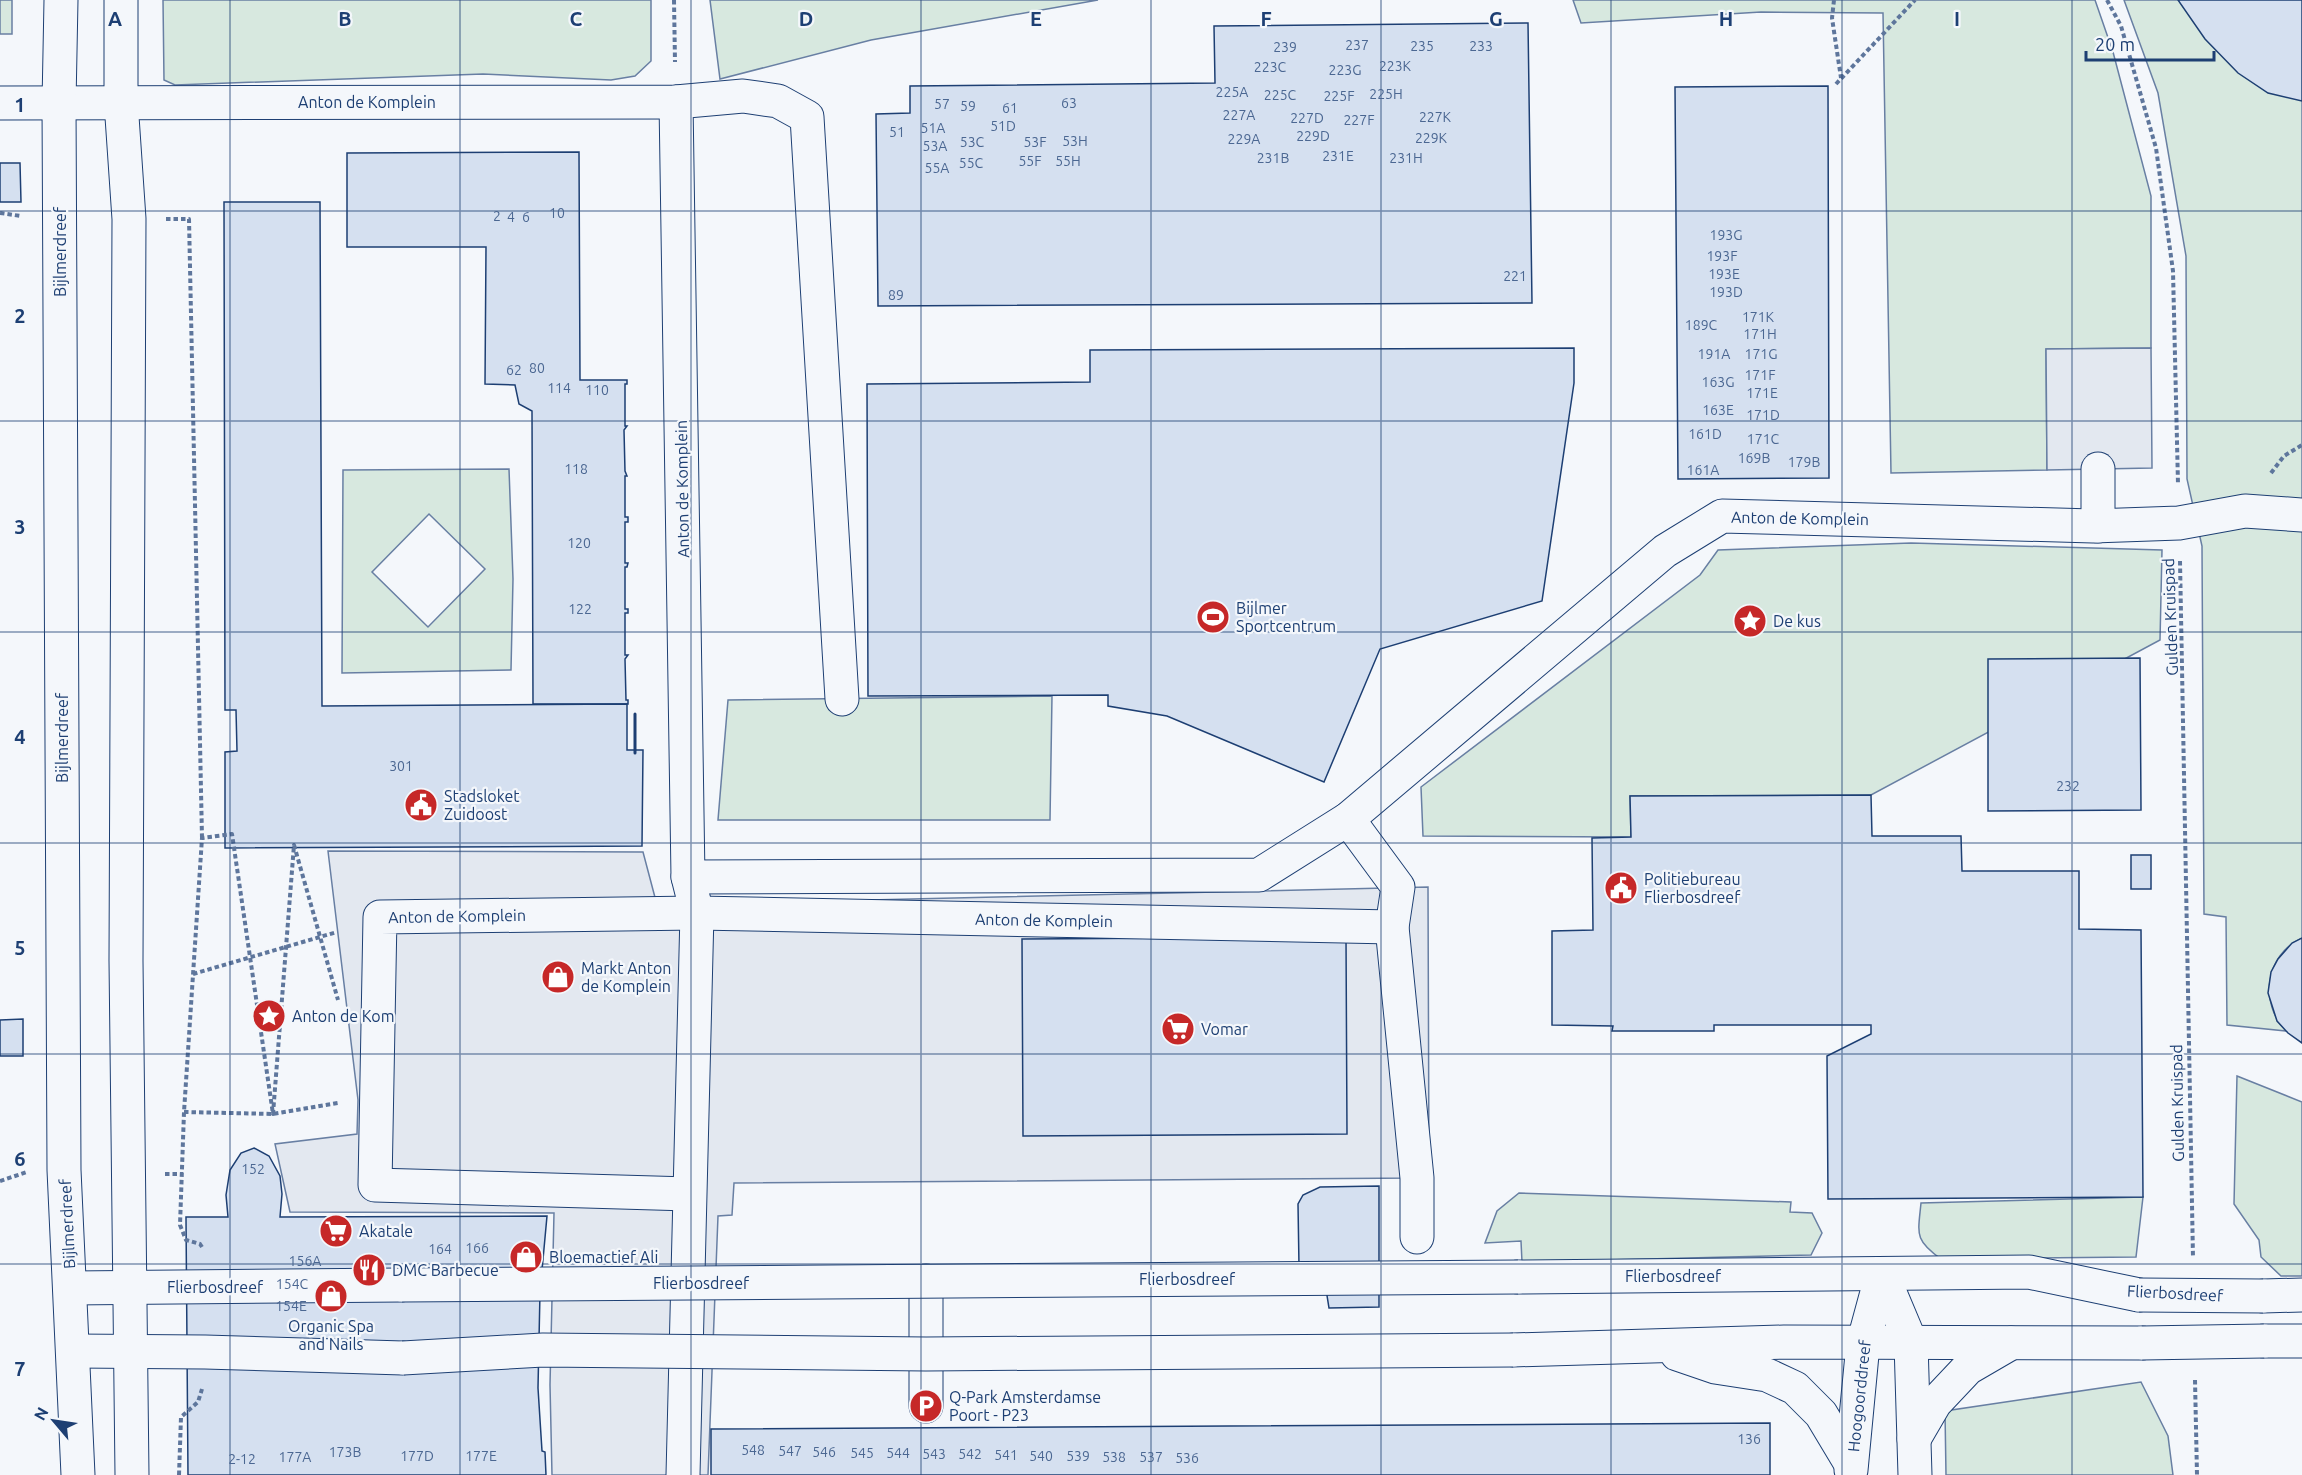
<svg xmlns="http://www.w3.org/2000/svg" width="2302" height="1475" font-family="Ubuntu,sans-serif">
<rect width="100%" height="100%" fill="#f4f7fb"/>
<g fill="#d7e8df" stroke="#687fa3" stroke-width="1.5" fill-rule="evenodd">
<rect x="0" y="0" width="12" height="34"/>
<path d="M163 0H651V61L635 76 611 80 483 74 175 85 164 80Z"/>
<path d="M710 0H1098L871 40 720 79Z"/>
<path d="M1573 0H2095L2113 52 2151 196V348L2046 349 2047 470 1891 473 1883 13 1761 12 1581 23Z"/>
<path d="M2124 0H2302V938C2265 955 2259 1003 2286 1031L2227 1025 2226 917 2204 914 2202 546 2187 479 2186 256 2158 93Z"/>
<path d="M509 469 513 579 511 670 342 673 343 470ZM429 514 485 569 428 627 372 572Z"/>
<path d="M1911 543 2162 550 2160 640 1871 795 1630 796 1631 837 1423 836 1421 787 1700 575 1718 550Z"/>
<path d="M1052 696 1050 820H718L728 700Z"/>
<path d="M2237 1076 2302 1102V1276H2281L2261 1257 2259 1240 2234 1204Z"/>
<path d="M1519 1193 1791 1202 1790 1212 1812 1213 1822 1233 1811 1255 1522 1262 1521 1241 1485 1243 1497 1211Z"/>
<path d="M2143 1197 2136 1257 1941 1259C1914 1240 1918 1234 1921 1203Z"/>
<path d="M2141 1382 2168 1436 2173 1475H1946L1945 1411Z"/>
</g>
<g fill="#e3e8f0" stroke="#687fa3" stroke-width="1.5">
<path d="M2151 348 2152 468 2047 470 2046 349Z"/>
<path d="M328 851 643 852 657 905 1428 887 1429 1174 1417 1178 734 1183 732 1215 718 1216 708 1475H552L550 1385 554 1213 290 1212 275 1144 357 1134 358 1100Z"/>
</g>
<g fill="#d5e0f0" stroke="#1d3f73" stroke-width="1.5">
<path d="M2178 0H2302V101L2268 93 2238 73 2205 39Z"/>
<path d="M1528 23 1532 303 878 306 876 114 910 113V86L1215 83 1214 26Z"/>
<path d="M1828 86 1829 478 1678 479 1675 87Z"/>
<path d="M579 152 580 380H627V384H625V426H627L624 430 625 471 627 476H625V517H628V522H625V563H628L627 567H625V609H628V613H625V655H628L625 659 626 700H628V704H533L532 411 519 404 515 385 485 384 486 247H347V153Z"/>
<path d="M0 163H20L21 202H0Z"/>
<path d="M224 202H320L322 706 627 704V750H643L642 846 225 848V752L237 751 236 710H225Z"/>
<path d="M1574 348V383L1542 601 1380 649 1324 782 1167 716 1108 706V695L868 696 867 384 1090 382V350Z"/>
<path d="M2140 658 2141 810 1988 811V659Z"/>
<path d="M1871 795 1872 836H1961L1962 871H2079V929L2141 930 2143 1197 1828 1199 1827 1056 1871 1034V1025H1714V1031H1612L1613 1026 1552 1025V931L1593 930 1592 838 1631 837 1630 796Z"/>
<rect x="2131" y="855" width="20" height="34"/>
<path d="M1346 937 1347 1134 1023 1136 1022 939Z"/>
<path d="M2302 938V1043L2288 1033 2277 1021 2268 993 2271 972 2278 959 2292 943Z"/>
<path d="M23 1019V1056H0V1020Z"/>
<path d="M254 1148 269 1156 280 1176 282 1194 280 1217 547 1216 540 1292 538 1388 542 1451 545 1452 546 1475H188L186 1217H228L226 1195 230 1170 241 1153Z"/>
<path d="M1379 1186V1307L1329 1308 1325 1283 1299 1266 1298 1204 1303 1195 1320 1187Z"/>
<path d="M1770 1423V1475H711V1429Z"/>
</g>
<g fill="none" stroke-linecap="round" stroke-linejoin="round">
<g stroke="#1d3f73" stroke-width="35">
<g id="minor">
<path d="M676 102 688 877 697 913 683 1475"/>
<path d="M0 103 676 102 743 96 778 101 807 117 842 699"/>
<path d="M2098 469V526"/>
<path d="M1348 819 1398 887 1392 927 1417 1178V1237"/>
<path d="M688 877 1259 875 1348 819 1665 551 1722 516 2093 526 2179 523 2245 511 2302 515"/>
<path d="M689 1194 375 1185 380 917 697 913 1392 927"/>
<path d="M1882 1274 1911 1343 1915 1475"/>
<path d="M1518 1277 2029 1272 2139 1295"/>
<path d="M926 1281V1406"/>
<path d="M70 1288 402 1285"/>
<path d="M2263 1296 2302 1295"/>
<path d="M2264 1341H2302"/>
<path d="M1513 1350 1784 1342 2142 1343"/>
<path d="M73 1351 205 1352 403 1358"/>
<path d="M1677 1354 1715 1367 1767 1375 1795 1388 1821 1414 1851 1464"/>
<path d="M1914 1439 1935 1403 1968 1368 2011 1343"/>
<path d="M1851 1470 1863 1344 1882 1274"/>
</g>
</g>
<g stroke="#1d3f73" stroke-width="35">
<g id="major">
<path d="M61 0 59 103 64 1170 78 1475"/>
<path d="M121 0V102L129 219 126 961 132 1475"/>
</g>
</g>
<g stroke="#5e769c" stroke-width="4" stroke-dasharray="4.5 3" stroke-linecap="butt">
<path d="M674 0 675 62"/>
<path d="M1834 0 1832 18 1841 78"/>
<path d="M2107 0 2121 26 2156 148 2173 271 2178 484"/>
<path d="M1836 84 1915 0"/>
<path d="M0 213 21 216"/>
<path d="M166 219H189L202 838"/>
<path d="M2271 473 2284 456 2302 445"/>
<path d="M2180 561 2193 1258"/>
<path d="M193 974 337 932"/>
<path d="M184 1112 273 1114 338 1103"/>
<path d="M165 1174H183"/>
<path d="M0 1181 27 1172"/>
<path d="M202 1247 200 1244 186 1240 180 1225 184 1112 202 838 232 834 273 1114 294 845 338 1000"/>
<path d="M2195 1380 2197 1475"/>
<path d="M179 1475 181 1417 198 1402 202 1389"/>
</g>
<use href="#minor" stroke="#f4f7fb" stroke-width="33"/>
<use href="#major" stroke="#f4f7fb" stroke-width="33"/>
<g stroke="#1d3f73" stroke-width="35" stroke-linecap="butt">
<g id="minor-bridge">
<path d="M402 1285 1518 1277"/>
<path d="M2139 1295 2263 1296"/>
<path d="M2142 1343 2264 1341"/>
<path d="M403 1358 543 1350 926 1354 1513 1350"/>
</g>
</g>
<use href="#minor-bridge" stroke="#f4f7fb" stroke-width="33"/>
<path stroke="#1d3f73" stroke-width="3" d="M635 714V753"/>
</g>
<path fill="none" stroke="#1d3f73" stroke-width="1.5" stroke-opacity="0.55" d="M230 0V1475M460 0V1475M691 0V1475M921 0V1475M1151 0V1475M1381 0V1475M1611 0V1475M1842 0V1475M2072 0V1475M0 211H2302M0 421H2302M0 632H2302M0 843H2302M0 1054H2302M0 1264H2302"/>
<defs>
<g id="stadium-disc" transform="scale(1.725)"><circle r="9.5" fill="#c62828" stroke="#f4f7fb"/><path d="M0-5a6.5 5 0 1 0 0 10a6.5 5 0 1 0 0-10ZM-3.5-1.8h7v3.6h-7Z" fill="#fff"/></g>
<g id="sight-disc" transform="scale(1.725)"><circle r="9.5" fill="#c62828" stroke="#f4f7fb"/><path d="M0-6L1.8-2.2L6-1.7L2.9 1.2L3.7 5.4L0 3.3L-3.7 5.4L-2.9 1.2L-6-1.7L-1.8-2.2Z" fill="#fff"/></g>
<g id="civic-disc" transform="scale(1.725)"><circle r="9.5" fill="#c62828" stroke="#f4f7fb"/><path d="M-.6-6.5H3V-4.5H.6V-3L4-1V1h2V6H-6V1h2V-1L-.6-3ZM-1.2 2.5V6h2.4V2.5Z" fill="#fff"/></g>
<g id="shop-disc" transform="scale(1.725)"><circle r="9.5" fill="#c62828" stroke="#f4f7fb"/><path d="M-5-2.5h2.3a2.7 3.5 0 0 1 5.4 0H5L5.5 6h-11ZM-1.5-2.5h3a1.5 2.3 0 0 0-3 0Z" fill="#fff"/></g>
<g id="supermarket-disc" transform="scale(1.725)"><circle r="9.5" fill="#c62828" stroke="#f4f7fb"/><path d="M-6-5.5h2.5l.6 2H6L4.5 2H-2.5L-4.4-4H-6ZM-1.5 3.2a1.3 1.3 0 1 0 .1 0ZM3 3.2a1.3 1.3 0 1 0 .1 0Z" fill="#fff"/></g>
<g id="restaurant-disc" transform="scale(1.725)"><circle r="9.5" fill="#c62828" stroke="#f4f7fb"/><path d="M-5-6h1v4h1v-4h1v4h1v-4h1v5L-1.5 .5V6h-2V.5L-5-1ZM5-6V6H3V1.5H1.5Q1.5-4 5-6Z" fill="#fff"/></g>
<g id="parking-disc" transform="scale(1.725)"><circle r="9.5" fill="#c62828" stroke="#f4f7fb"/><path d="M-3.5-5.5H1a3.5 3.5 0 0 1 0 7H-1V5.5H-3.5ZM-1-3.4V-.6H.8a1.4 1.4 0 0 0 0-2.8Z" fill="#fff"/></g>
</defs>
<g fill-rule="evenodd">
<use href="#stadium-disc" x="1213" y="617"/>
<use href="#sight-disc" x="1750" y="621"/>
<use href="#civic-disc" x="421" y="805"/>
<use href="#civic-disc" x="1621" y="888"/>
<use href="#shop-disc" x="558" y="977"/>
<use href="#sight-disc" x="269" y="1016"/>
<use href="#supermarket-disc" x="1178" y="1029"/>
<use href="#supermarket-disc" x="336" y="1231"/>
<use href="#shop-disc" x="526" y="1257"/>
<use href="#restaurant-disc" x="369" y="1270"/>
<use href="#shop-disc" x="331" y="1296"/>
<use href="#parking-disc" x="926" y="1406"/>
</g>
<g text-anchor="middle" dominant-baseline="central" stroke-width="4.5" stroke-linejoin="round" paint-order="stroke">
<g font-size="14" fill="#4b6792">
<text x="1357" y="45">237</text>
<text x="1422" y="46">235</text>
<text x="1481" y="46">233</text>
<text x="1285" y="47">239</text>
<text x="1395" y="66">223K</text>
<text x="1270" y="67">223C</text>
<text x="1345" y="70">223G</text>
<text x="1232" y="92">225A</text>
<text x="1386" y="94">225H</text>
<text x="1280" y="95">225C</text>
<text x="1339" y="96">225F</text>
<text x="1069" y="103">63</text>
<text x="942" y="104">57</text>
<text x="968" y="106">59</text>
<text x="1010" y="108">61</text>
<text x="1239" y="115">227A</text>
<text x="1435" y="117">227K</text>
<text x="1307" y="118">227D</text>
<text x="1359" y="120">227F</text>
<text x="1003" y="126">51D</text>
<text x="933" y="128">51A</text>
<text x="897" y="132">51</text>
<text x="1313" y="136">229D</text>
<text x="1431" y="138">229K</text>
<text x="1244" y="139">229A</text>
<text x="1075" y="141">53H</text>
<text x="972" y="142">53C</text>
<text x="1035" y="142">53F</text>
<text x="935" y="146">53A</text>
<text x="1338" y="156">231E</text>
<text x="1273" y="158">231B</text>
<text x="1406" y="158">231H</text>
<text x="1030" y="161">55F</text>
<text x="1068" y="161">55H</text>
<text x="971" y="163">55C</text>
<text x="937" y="168">55A</text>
<text x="557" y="213">10</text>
<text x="497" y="216">2</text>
<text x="511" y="217">4</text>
<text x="526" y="217">6</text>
<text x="1726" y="235">193G</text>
<text x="1722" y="256">193F</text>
<text x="1724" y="274">193E</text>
<text x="1515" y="276">221</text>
<text x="1726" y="292">193D</text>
<text x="896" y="295">89</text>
<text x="1758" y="317">171K</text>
<text x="1701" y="325">189C</text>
<text x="1760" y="334">171H</text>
<text x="1714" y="354">191A</text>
<text x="1761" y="354">171G</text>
<text x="537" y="368">80</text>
<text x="514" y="370">62</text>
<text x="1760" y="375">171F</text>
<text x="1718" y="382">163G</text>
<text x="559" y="388">114</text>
<text x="597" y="390">110</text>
<text x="1762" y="393">171E</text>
<text x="1718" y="410">163E</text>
<text x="1763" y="415">171D</text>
<text x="1705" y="434">161D</text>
<text x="1763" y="439">171C</text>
<text x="1754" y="458">169B</text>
<text x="1804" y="462">179B</text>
<text x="576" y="469">118</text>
<text x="1703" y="470">161A</text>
<text x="579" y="543">120</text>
<text x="580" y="609">122</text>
<text x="401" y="766">301</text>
<text x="2068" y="786">232</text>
<text x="253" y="1169">152</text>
<text x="477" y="1248">166</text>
<text x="440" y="1249">164</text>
<text x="305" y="1261">156A</text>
<text x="292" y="1284">154C</text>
<text x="291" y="1306">154E</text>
<text x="1749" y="1439">136</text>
<text x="753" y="1450">548</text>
<text x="790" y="1451">547</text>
<text x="345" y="1452">173B</text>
<text x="824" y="1452">546</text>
<text x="862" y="1453">545</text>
<text x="898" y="1453">544</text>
<text x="934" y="1454">543</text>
<text x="970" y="1454">542</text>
<text x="1006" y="1455">541</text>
<text x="417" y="1456">177D</text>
<text x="481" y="1456">177E</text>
<text x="1041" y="1456">540</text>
<text x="1078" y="1456">539</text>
<text x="295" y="1457">177A</text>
<text x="1114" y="1457">538</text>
<text x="1151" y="1457">537</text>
<text x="1187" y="1458">536</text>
<text x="242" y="1459">2-12</text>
</g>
<g font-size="16" fill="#1d3f73" stroke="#f4f7fb">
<text x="367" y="102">Anton de Komplein</text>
<text transform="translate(60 252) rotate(-90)">Bijlmerdreef</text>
<text transform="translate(682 489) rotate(-91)">Anton de Komplein</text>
<text transform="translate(1800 518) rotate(1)">Anton de Komplein</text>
<text transform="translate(2170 617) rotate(-92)">Gulden Kruispad</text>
<text transform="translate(62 738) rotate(-90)">Bijlmerdreef</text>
<text transform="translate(457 916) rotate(-1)">Anton de Komplein</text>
<text transform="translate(1044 920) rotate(1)">Anton de Komplein</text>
<text transform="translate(2177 1103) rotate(-91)">Gulden Kruispad</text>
<text transform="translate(67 1224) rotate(-93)">Bijlmerdreef</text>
<text x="1673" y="1276">Flierbosdreef</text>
<text x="1187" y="1279">Flierbosdreef</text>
<text x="701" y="1283">Flierbosdreef</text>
<text x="215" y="1287">Flierbosdreef</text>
<text transform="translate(2175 1293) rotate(3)">Flierbosdreef</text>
<text transform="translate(1859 1396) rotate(-84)">Hoogoorddreef</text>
</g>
<g font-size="16" fill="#1d3f73" stroke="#f4f7fb" text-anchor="start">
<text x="1236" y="608">Bijlmer<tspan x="1236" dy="18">Sportcentrum</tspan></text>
<text x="1773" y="621">De kus</text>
<text x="444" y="796">Stadsloket<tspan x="444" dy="18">Zuidoost</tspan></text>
<text x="1644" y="879">Politiebureau<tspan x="1644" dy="18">Flierbosdreef</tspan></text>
<text x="581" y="968">Markt Anton<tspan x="581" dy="18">de Komplein</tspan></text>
<text x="292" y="1016">Anton de Kom</text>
<text x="1201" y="1029">Vomar</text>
<text x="359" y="1231">Akatale</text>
<text x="549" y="1257">Bloemactief Ali</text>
<text x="392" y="1270">DMC Barbecue</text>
<text x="331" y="1326" text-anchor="middle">Organic Spa<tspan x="331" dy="18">and Nails</tspan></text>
<text x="949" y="1397">Q-Park Amsterdamse<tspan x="949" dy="18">Poort - P23</tspan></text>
</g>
</g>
<g font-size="20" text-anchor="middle" font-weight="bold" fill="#1d3f73" stroke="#f4f7fb" stroke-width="4.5" stroke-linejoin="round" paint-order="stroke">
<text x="115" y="26">A</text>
<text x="345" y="26">B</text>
<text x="576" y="26">C</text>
<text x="806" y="26">D</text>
<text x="1036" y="26">E</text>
<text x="1266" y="26">F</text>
<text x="1496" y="26">G</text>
<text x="1726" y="26">H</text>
<text x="1957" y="26">I</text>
<text x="20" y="112">1</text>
<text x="20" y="323">2</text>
<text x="20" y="534">3</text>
<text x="20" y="744">4</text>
<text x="20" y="955">5</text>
<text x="20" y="1166">6</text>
<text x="20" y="1376">7</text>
</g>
<g transform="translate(54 1421) rotate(299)" stroke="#f4f7fb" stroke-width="4.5" paint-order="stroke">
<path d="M0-4.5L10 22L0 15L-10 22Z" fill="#1d3f73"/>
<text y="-9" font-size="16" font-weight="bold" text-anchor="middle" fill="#1d3f73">N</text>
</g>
<path d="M2086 51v9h128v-9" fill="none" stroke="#1d3f73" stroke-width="3"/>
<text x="2095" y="51" font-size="18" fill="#1d3f73" stroke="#f4f7fb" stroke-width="4.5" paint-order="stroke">20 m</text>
</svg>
